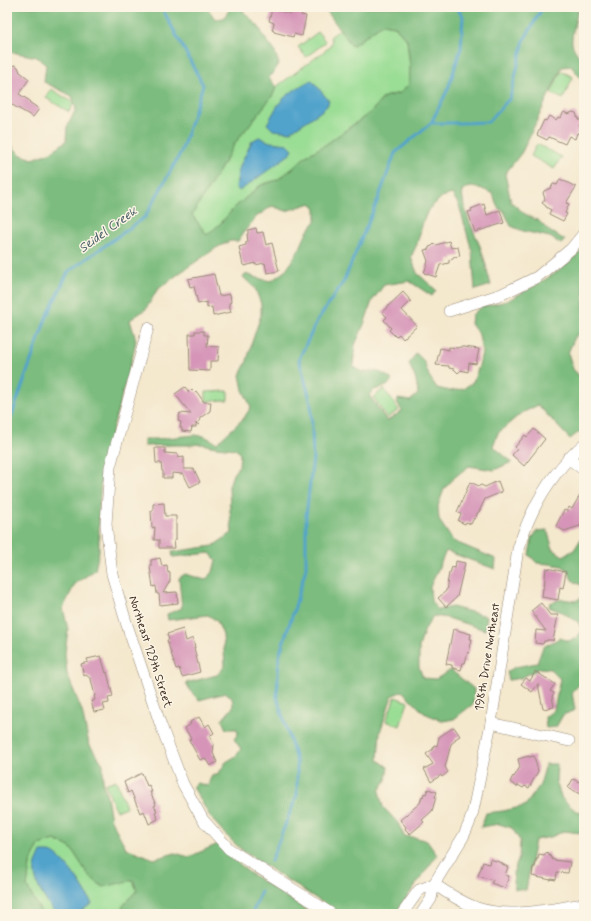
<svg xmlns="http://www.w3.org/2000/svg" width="591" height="921" font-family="Mynerve,sans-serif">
<rect width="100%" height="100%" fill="#fcf5e5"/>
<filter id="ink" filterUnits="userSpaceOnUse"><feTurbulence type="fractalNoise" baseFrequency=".025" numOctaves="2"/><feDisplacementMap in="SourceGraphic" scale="8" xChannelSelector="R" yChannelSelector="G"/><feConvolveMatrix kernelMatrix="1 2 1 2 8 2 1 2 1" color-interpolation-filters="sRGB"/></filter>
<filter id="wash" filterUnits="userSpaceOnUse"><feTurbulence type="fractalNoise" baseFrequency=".012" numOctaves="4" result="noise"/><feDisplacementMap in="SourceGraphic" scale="16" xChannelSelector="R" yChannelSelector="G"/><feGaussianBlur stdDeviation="0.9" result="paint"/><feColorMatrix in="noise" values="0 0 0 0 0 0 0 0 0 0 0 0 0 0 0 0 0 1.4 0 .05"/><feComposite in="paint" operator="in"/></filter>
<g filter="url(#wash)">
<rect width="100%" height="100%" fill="#f4e8cd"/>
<g fill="#9add94" stroke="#6a8459">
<path d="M382 24 395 26 407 40 410 66 409 84 400 93 384 97 371 112 325 145 306 156 292 169 277 180 261 185 235 207 221 223 207 235 192 215 221 168 235 143 273 95 276 87 330 47 332 41 330 37 340 29 352 46Z"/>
<path d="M318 32 326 42 306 57 298 47Z"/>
<path d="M561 71 573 77 563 99 551 93Z"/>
<path d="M51 89 74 103 69 112 46 98Z"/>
<path d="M537 144 562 157 554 169 531 156Z"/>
<path d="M384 389 399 410 387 418 373 397Z"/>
<path d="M228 391V400L206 401V392Z"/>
<path d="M395 697 408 702 400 726 386 721Z"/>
<path d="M116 780 126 807 116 811 105 784Z"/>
<path d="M55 840 71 848 89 876 133 880 137 890 123 906 121 914H42L27 887 30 864 39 844Z"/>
</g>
<g fill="#7bbc7e" stroke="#5b734e">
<path d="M7 7H207L215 19 224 18 231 7H244L243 11 259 27 264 37 274 50 279 64 269 78 276 87 273 95 235 143 221 168 192 215 207 235 221 223 235 207 261 185 277 180 292 169 306 156 325 145 371 112 384 97 400 93 409 84 410 66 407 40 395 26 382 24 352 46 326 10C333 4 344 7 352 9L354 7H579C577 14 571 36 572 43 573 49 580 58 584 62V82L571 66 562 67 522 152 505 174 511 202 525 214 539 221 549 231 565 240 561 244 550 237 523 231 511 226 504 211 498 208 493 194C481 188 474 184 462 190 463 211 472 227 480 246 485 258 487 272 491 285L475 290 472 251 459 205 452 194 442 197 428 210 423 222 417 244 411 257 417 273 436 290 432 296 409 281 384 285 372 301 365 322 355 345 353 366 362 372C375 370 382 371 392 380L387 386 374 390 369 395 387 421 402 411 397 402 398 399 410 401 418 394 416 380 409 364 416 353 424 361 429 376 437 388 450 391 463 389 473 382 479 366 482 352 479 335 471 324 472 315 481 307 507 301 538 284 554 274 577 255 584 247V330L575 337 568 353 573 369 584 381V428L570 439 538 405 520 414 498 433 493 446 512 462 494 470 469 466 455 477 444 489 438 506 439 520 453 541 496 559 495 569 446 551 430 587 431 601 438 610 452 607 487 616 485 630 448 618 433 616 425 629 419 647V667L423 678 436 679 451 670 474 689 473 704 454 719 443 721 424 713 402 691 392 696 380 732 378 760 388 767 386 780 379 791 383 807 398 823 404 836 417 838 427 841 437 855 395 914H340L243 851 227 836 211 818 193 787 197 783 208 786 211 776 219 773 226 762 236 756 241 749 234 739 238 734 237 729H226L222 720 233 707 232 697 226 693 199 700 190 691 186 683 217 675 225 666 223 635 217 621 208 615 168 620 167 614 182 608 179 578 185 574 205 580 213 572 216 560 210 553 173 557 172 552 213 546 232 533 230 511 229 486 233 474 239 466 240 454 236 449 216 447 201 444 189 445H172L144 446V439H158L194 435 204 436 217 443 244 418 251 407 243 390 240 375 247 361 252 342 261 315V304L255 288 243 277 245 274 261 279 271 281 285 271 300 248 307 232 316 221V209L311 203 286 211 272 206 256 217 244 232 238 241H230L216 248 181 272 157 290 146 309 130 320 136 340 133 355 102 467 99 508V551L95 570 75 584 63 608 68 629 65 653 67 674 82 711 89 744 103 764V785L106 792 111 820 126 848 154 859 175 853 189 857 218 844 248 872 313 914H121L123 906 137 890 133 880 103 887 89 876 71 848 55 840 39 845 30 864 27 887 42 914H7V139L19 154 33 159 51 152 66 141 67 127 76 109 72 96 44 82 46 65 37 57 7 51Z"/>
<path d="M547 530 553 549 563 556 574 550 584 534V587L572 580 568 570 562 566 550 564 537 563 529 555 532 539 537 531Z"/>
<path d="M584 594V669L580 684 572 692 575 710 563 715 556 727 546 728 545 717 554 710 560 679 550 669 540 668 521 678 509 680 507 672 515 667 537 663 543 647 560 638 568 641 577 638 582 630 578 622 562 612 549 607 550 603 562 599 575 601 584 597Z"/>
<path d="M546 764H557L556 782 562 799 576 811 584 812V834L581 833 564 831 551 837 535 840 526 890 515 889 513 873 519 858 520 841 512 828 499 824 481 827 486 813 503 811 525 806 540 785Z"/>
</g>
<g fill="#51a3cc" stroke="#466675">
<path d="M312 80 329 101 327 106 320 112 290 132 273 130 267 124C272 116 276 106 283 99 289 93 304 83 312 80Z"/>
<path d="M259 137 270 142 288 144 293 149 290 154 248 185 239 191 236 187 239 168 252 141Z"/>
<path d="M41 852C44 852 48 852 50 852 64 856 86 891 92 904L76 914H56C46 901 33 884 35 867 36 862 39 857 41 852Z"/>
</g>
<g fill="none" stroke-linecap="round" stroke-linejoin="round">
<g stroke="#51a3cc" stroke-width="3">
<path d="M431 123 448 89 461 48 463 16 456 7"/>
<path d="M7 429 45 321 68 272 145 217 181 152 203 85 163 10 157 7"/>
<path d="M271 861 297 795V763L277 697 279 656 294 610 306 568V516L313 457 311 403 299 359 317 321 344 281 362 237 377 202 395 153 431 123H460L488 122 510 98 524 40 543 7"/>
<path d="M252 914 261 891"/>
</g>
</g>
<g id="blocks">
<g fill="#d695b8">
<path d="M272 9 291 14V10L302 12 301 15 306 16 302 36 294 34 293 37 274 32V31L272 30 274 23 269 21Z"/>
<path d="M15 65 18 67 20 72 29 79 19 94 30 101 29 102 39 109 33 117 7 102V67Z"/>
<path d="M564 112 568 114 573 112 576 113 578 119 582 121 579 126 582 127 579 134 577 133 575 139 569 136 565 144 549 137 547 140 537 135 544 120 546 121 549 116 556 120 558 117 560 118Z"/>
<path d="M560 179 576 187 566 203 569 204 565 213 567 214 563 221 549 214 551 210 546 207V206L542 203 545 199 543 193 544 191 551 188 553 184 557 185Z"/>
<path d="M484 204 487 215 500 210 504 223 475 232 468 212 472 211 471 209Z"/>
<path d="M256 228 257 233 263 232 266 245 272 243 279 271 267 273 265 263 255 265V263L245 266V265H243L239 247 246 245V242H248L247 234H248V230Z"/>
<path d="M449 241 451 248 458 247 460 256 453 257V259L449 260V263L440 265 436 277 424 273 428 261 424 250 429 249V247L432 246 434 244 436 245Z"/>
<path d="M214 274 219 296 230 294 231 302 229 303 231 312 213 316 212 307 207 308V302L198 304 194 286 190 287 188 279Z"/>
<path d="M403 292 411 301 402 310 417 326 403 339 399 334 396 337 389 330 391 328 384 320 387 317 382 312Z"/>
<path d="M195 331H204V335H208L207 346 219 347 218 361H210V371L190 370 189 334H195Z"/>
<path d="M449 347 458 348 459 347H464L479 349 476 364 469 363 468 372 461 370 458 373 454 369 449 368V366L436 365 440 348 449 350Z"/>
<path d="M185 387 189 392 192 389 195 392 196 391 204 402H211L210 411 200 418 199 425 196 423V427H192L191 432 182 431V428H180L181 422 178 421 180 413 191 414 175 394Z"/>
<path d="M534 429 545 439 524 466 512 455 517 449 515 447 525 435 527 437Z"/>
<path d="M155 448H165V453L178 454V458L184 457V469H194L200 482 190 487 183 473V474L172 473V478H163V471H162L161 463H156Z"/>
<path d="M498 481 502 492 485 499 479 512H478L475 519 474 518 471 524 466 522 465 524 458 521 461 514 457 512 470 482 479 486 481 485 485 487Z"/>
<path d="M584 488V510L583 512 584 520 580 526 564 531 556 526 564 510 567 511 569 507 572 509Z"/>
<path d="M164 503 165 516H176V540H174L175 548H159V540H154L155 527 152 528 151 511H153V504Z"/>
<path d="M160 558 162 566 167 565 168 573 170 572V581L163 593 177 592 178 603 160 605 159 594H157L156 586 153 587 150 567H151V560Z"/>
<path d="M456 561 465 563 457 597 446 607 438 598 446 591 449 573H450L452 567 455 568Z"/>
<path d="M546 568 566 572 563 588 560 587 558 600 542 597 543 588H544Z"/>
<path d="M541 603 550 615H558L553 641V640H547V641H544L543 644 535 643 536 630 546 631 531 611Z"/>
<path d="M183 629 186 641 193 638 195 648H194L200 672 182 677 179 668 176 669 167 640H169L167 634Z"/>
<path d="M453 629 471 634 470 639H472L469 653 468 652 465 663H463L461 670 452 668V665L446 664Z"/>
<path d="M101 656 106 673 107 672 113 697 108 698 109 703 103 704 105 710 94 712 91 701 95 700 94 696H95L91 679 86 675 84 676 81 664 88 662 87 659Z"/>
<path d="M535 671 555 684 550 691 554 693 552 696 554 707 543 709 538 684 532 692 521 684 526 678 530 681 535 672Z"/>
<path d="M199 717 205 727 209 724 214 733 209 736 214 744 213 753 217 762 210 766 205 758 200 760 189 740 191 739 185 728 191 724 190 722Z"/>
<path d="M454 727 460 736 455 739 456 740 451 744 445 767 448 772 442 777 441 775 431 782 424 769 433 764 426 754 433 749 434 745 437 746 439 737Z"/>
<path d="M529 756V757L534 756 538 771 529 788 525 786 523 788 518 785 517 787 510 782 513 776 514 777 520 767 518 759Z"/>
<path d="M142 773 147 786 149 785 152 792H150L156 805 154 806 157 811 155 812 158 819 149 824 144 811 140 813 131 791 128 793 124 782Z"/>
<path d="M573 779 584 784V796L568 788Z"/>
<path d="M428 789 437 792 435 797H436L432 811 422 820 424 822 410 834 405 829 406 827 400 820 420 803 422 796 423 797 424 793 426 794Z"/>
<path d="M547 852 553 860 570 862 568 873 557 872 556 880 551 879V880L532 876 533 867H535L536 859H538L539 854 544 855Z"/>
<path d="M490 859 502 863V864L508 867 505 875 509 876 505 888 491 883 493 880 478 876 483 862 489 864Z"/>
</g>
</g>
</g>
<g filter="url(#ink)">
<use href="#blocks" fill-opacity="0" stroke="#988976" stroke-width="1"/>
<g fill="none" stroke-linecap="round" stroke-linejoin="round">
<g stroke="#988976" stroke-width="12">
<g id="minor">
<path d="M449 311 502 294 537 277 571 249 584 233"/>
<path d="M148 328 110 467 106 524 112 574 126 622 160 723 183 784 203 820 229 849 332 914"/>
<path d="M568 458 584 470"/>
<path d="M491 723 569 741"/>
<path d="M434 884C447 893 461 902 477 908 512 919 549 909 584 904"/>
<path d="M402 914 419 890 434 884"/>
<path d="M421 914 431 899 434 884 463 837 469 824 473 811 491 723 518 549C522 536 527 523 533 511 544 487 564 461 584 444"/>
</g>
</g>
<use href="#minor" stroke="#fff" stroke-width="11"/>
</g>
</g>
<g text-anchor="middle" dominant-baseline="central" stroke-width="3" stroke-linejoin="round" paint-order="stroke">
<g font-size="12" fill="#3b2a1e" stroke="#fcf5e5">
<text transform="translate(150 652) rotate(72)">Northeast 129th Street</text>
<text transform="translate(488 657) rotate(-81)">198th Drive Northeast</text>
</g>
<g font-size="13" font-style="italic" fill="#445a64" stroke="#fcf5e5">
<text transform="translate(108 230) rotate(-36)">Seidel Creek</text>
</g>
</g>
<rect width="591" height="921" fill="none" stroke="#fcf5e5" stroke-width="24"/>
</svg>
